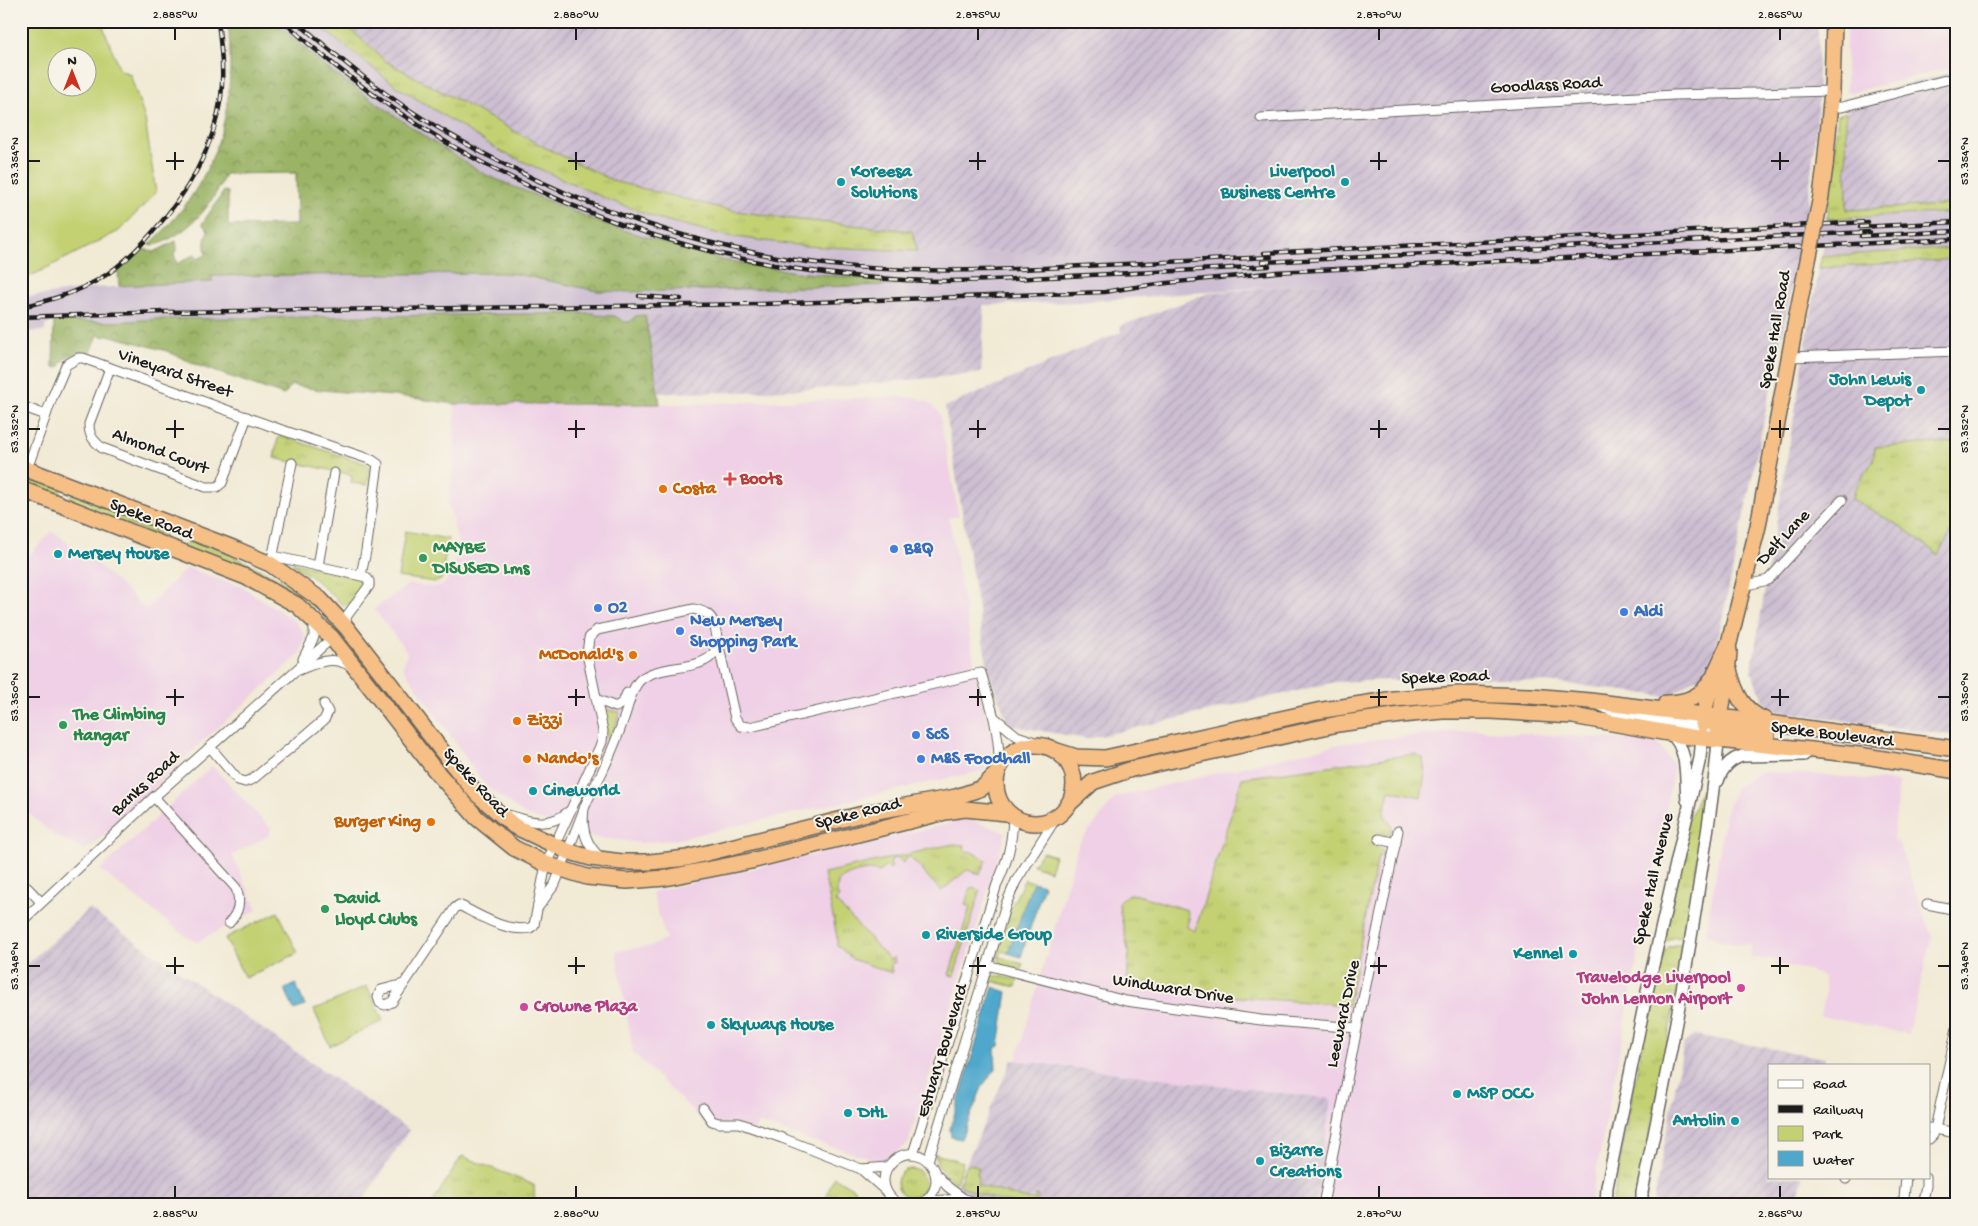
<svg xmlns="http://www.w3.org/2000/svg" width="1978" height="1226" font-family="'Gochi Hand',sans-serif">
<defs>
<pattern id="industrial-furrows" width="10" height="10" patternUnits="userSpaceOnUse" patternTransform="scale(1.25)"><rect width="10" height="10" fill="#cdbed2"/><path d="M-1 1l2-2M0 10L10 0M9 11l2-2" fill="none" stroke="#afa3b4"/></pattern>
<pattern id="grass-tufts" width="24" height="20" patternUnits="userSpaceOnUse" patternTransform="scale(1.25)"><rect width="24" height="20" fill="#c3d173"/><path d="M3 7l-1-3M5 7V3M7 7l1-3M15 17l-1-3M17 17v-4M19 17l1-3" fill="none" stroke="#a7b363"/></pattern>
<pattern id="forest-crowns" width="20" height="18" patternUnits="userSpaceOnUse" patternTransform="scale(1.25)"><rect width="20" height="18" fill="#9ab365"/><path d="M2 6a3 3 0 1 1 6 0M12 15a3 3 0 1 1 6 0" fill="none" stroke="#7d9152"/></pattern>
</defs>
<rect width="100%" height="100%" fill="#f7f3e8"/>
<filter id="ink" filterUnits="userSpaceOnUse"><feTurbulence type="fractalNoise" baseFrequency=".02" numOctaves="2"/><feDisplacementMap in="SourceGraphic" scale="10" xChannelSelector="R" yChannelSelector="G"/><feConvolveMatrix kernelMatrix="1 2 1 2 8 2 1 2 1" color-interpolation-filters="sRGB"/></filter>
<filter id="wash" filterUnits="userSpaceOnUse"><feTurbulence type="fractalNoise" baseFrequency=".0096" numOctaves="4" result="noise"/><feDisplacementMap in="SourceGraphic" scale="20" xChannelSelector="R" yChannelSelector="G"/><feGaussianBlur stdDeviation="1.12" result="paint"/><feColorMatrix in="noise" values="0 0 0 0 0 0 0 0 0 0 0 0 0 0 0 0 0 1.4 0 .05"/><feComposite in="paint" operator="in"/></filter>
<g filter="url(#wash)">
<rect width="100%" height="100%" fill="#f1ead5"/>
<g fill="#efd0e6">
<path d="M1846 21H1957V66L1850 93 1846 89Z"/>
<path d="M913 397 928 402 939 412 959 516 949 518 978 684 994 744 985 770 674 840 641 843 594 837 525 815 485 785 403 668 407 652 374 609 409 584 433 587 444 584 454 570 458 542 448 501 454 467 455 404H683Z"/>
<path d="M51 532 56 533 81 555 84 552 146 609 187 568 242 587 295 621 305 635 300 654 204 740 124 818 85 850 55 836 21 807V565Z"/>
<path d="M1470 730 1657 742 1674 766 1590 1205H1136L986 1166 1079 843 1116 797 1344 743Z"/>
<path d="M212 766 271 829 268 836 232 855 257 910 197 942 190 939 100 870Z"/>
<path d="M1760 772 1811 774 1899 782 1893 841 1898 842 1932 937 1908 1034 1821 1016 1826 991 1823 977 1809 970 1777 964V959L1751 958V945L1728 943 1706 934 1726 812 1735 789Z"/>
<path d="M969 819 1006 833 908 1144 881 1161 825 1145 759 1123 751 1134 707 1125 633 1052 616 951 651 946 666 939 652 892Z"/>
</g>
<g fill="url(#industrial-furrows)">
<path d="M342 21H1818V109L1807 212 1642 225 1442 237 1018 253 917 251 912 231 791 219 729 210 616 182 548 149 385 61Z"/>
<path d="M1957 71V204L1847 210V100Z"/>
<path d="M1800 249 1711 672 1691 681 1670 697 1569 684 1472 677 1335 682 1087 739 1009 725 988 671 945 407 1121 332 1120 326 1209 293 1302 284 1412 281 1413 292 1420 287 1443 279 1576 262 1586 269 1646 261 1759 254Z"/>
<path d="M1957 259V736L1769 710 1751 673 1819 268Z"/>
<path d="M983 305 984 319 981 373 829 388 748 392 659 393 645 315Z"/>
<path d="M89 909 409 1130 360 1205H21V969Z"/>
<path d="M1695 1035 1825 1058 1824 1065H1769V1177H1802L1797 1205H1654V1199L1684 1043Z"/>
<path d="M1012 1060 1331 1099 1315 1205H948Z"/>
</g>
<path fill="#cdbed2" d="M275 21H313L396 86 502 152 609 200 660 219 728 236 804 246 917 251 1018 253 1442 237 1642 225 1807 212 1805 222H1827V219L1957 212V248L1822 256 1824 242 1801 243 1800 249 1759 254 1646 261 1586 269 1576 262 1473 274 1432 282 1412 292V281L1302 284 1079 302 645 315 635 316 630 322H624L615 316 596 315 594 313 155 319 118 322 54 321 45 326V331L21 332V298L93 288 211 282 212 276 497 273 516 274 597 291 630 292 923 284 796 272 722 260 604 224 486 175 430 140 324 66Z"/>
<g fill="url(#grass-tufts)" stroke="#707648">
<path d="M313 21H342L385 61 548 149 616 182 729 210 791 219 912 231 917 251 804 246 728 236 660 219 609 200 502 152 396 86Z"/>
<path d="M1846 112 1847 210 1957 204V212L1827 219 1838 115Z"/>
<path d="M1957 248V259L1819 268 1822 256Z"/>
<path d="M1957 433V521L1938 555 1903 528 1852 499 1854 490 1873 461 1875 447 1955 442V434Z"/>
<path d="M281 436 367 464 370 467 368 485 351 483 352 475 274 458 278 438Z"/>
<path d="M30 476 61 488 60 495 58 496 25 486Z"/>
<path d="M72 494 96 501 117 514 149 526 165 536 164 538 70 503 69 497Z"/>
<path d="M195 542 223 551 280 579 315 607 312 610 182 546 187 543Z"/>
<path d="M293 563 357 578 363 587 352 604 349 603 344 606 311 576 293 565Z"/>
<path d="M603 709 620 712 611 740 606 738Z"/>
<path d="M1709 747H1713L1686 938C1676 936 1668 937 1662 946L1683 833 1703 786Z"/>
<path d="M1415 754 1423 758 1425 774 1421 797 1389 790 1384 814 1392 827 1390 836 1379 833 1377 846 1383 852V856H1378L1348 1005 1225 996 1127 982 1129 955 1119 906 1120 900 1129 894 1138 895 1187 910 1189 918 1187 927 1195 931 1242 778Z"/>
<path d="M953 844 965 845 964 850 972 852 986 860 980 874 967 870 941 891 909 856 903 863 898 858 892 859 890 863 892 867 890 869 886 866 880 872C869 867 846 873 838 882L837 893 839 897 835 901 890 960 894 957 895 963 893 962 891 965 892 973 852 959 837 945V937L824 873Z"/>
<path d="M1043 852 1055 856 1050 871 1033 865Z"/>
<path d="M1025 879 1033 882 1008 953 1002 951 1000 957 1023 964 1021 970 1002 965 997 955 1011 907Z"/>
<path d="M974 887 980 892 954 976 949 975 970 907 965 905 970 888Z"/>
<path d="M1678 944 1685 945 1637 1205H1612L1649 1005 1656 990 1664 952 1669 947Z"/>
<path d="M993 976H999L1018 980 1016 987 987 980Z"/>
<path d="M935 1154 963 1162 956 1183C943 1173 938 1170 935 1154Z"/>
<path d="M462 1156 534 1185 535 1205H431Z"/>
<path d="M970 1164 979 1168 977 1173 979 1178 977 1185 1034 1201 1036 1195H1038L1036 1205C1008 1205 985 1198 960 1185L964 1168Z"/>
<circle cx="911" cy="1183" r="14"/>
<path d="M834 1177 854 1189 869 1205H823Z"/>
</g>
<g fill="url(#forest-crowns)" stroke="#5b6840">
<path d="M227 21H275L324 66 430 140 486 175 604 224 722 260 796 272 925 284 630 292 597 291 516 274 497 273 212 276V282L119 286 118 271 144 249 154 252 176 241 177 248 174 254 177 264 195 254 198 259 207 254C203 245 205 239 208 230L202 224 224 191 228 192V226L297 225 296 173 225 174C215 200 196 225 171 238 164 242 157 246 149 245 203 196 231 135 230 63 230 49 230 35 227 21Z"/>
<path d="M594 313 596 315 615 316 624 322H630L635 316 645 315 660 404H455L405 397 320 390 291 385 284 395 199 366 167 351 108 335 105 337 98 335 90 355C77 353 65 354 59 368L53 367 54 321 118 322 155 319Z"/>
</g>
<g fill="#c3d173" stroke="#707648" fill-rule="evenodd">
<path d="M21 21H101L120 70 130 74 145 119 156 193 119 231 21 281ZM58 58H88V88H58Z"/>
<path d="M405 531 448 539 441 580 435 582 398 577Z"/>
<path d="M278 912 298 953 245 978 225 938Z"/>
<path d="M367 986 383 1021 330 1046 314 1010Z"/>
</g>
<g fill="#4fa8cc" stroke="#366274">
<path d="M1033 882 1044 885 1021 957 1008 953Z"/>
<path d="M296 984 305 1006 294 1010 285 989Z"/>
<path d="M993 987 1007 992 999 1046 995 1048 996 1069 983 1085 961 1139 951 1137 950 1129Z"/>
</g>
</g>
<g filter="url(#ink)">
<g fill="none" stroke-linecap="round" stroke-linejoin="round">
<g stroke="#67645d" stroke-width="11">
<g id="minor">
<path d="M1831 107H1842L1957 77"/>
<path d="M1261 118 1674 95 1832 91"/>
<path d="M1790 357 1957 351"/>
<path d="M110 368 89 424C89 436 93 440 102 448L206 487H217L222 483 247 417"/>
<path d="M21 406 46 415"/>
<path d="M27 469 52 398 66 365 78 358H83L279 429 372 460 378 464 366 551 361 575"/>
<path d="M273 556 366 577 369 581V586L346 617 347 628"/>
<path d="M272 559 292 463"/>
<path d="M318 566 334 473"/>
<path d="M1743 586 1768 580 1842 500"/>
<path d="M718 643 735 718 741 726 750 727 981 673C991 705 1000 733 999 767"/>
<path d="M303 659 314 637V621"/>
<path d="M299 670C317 663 332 655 350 666"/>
<path d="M598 700 616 707 623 702 627 693"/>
<path d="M995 718 1017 736 1044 745"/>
<path d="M210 747 238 780 245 782 253 779 324 720 328 712 324 704"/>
<path d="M154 797 236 888C241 902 239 912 229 923"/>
<path d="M505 814C528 821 548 829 568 812"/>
<path d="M1379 839 1396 843"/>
<path d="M21 881 41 902"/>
<path d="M1927 904 1957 910"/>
<path d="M539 906 555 884 583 812"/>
<path d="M21 922 154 797 332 638"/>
<path d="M987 965 1126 1001 1261 1020 1357 1028"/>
<path d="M404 984 381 990 378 997 380 1003 385 1005 392 1002 455 908 459 905C479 915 507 933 530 928L534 925 546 864 602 742 603 731 587 654 589 638 597 630 694 609C703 611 711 614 714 624 732 680 665 658 640 680 631 689 629 704 625 715 619 733 612 751 604 768 599 780 587 798 584 809 581 829 586 845 600 857"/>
<path d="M703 1108 712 1121 719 1123H739L782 1138 861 1169 886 1191"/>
<path d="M1929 1128 1957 1133"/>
<path d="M1929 1139 1933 1135 1935 1129 1957 1028"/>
<path d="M913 1154 997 884C1008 860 1012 844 1013 817"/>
<path d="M928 1161 1006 904 1016 881 1056 818"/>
<path d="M861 1169 888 1167"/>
<path d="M936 1174 948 1187 964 1199"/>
<path d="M1845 1177 1846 1179"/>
<path d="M927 1201 964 1199 989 1205"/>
<path d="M900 1205C891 1199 884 1192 884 1180 884 1172 888 1165 894 1160 922 1137 957 1183 920 1205"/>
<path d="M1323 1205 1357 1028 1398 831"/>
<path d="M1899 1205 1904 1198 1906 1177"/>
<path d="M1922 1205 1926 1186V1177"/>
</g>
</g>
<g stroke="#67645d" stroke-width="14">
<g id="tertiary">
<path d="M1601 705 1620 714 1703 726 1718 740C1715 787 1707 833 1700 879 1685 984 1664 1088 1642 1192V1205"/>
<path d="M1670 733C1689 749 1685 778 1687 800"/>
<path d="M1718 781C1722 768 1729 760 1742 756L1804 755"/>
<path d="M1606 1205 1607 1187 1646 996 1700 758 1702 738"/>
</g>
</g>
<g stroke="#67645d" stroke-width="18">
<g id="trunk">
<path d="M1825 166 1832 91 1834 21"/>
<path d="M21 467 233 548 270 564 320 599 347 628 449 760 477 794 514 826 567 851 591 858 622 862H650L687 858 871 812 956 797 982 788 997 773"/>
<path d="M21 489 246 577 297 605 332 638 435 770 477 818 514 848 546 864 587 877 627 881 665 878 751 861 945 812 965 809 1007 813"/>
<path d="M1729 670C1735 693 1743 711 1765 720"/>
<path d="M1666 703C1685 703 1702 697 1711 680"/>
<path d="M1704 715 1719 729 1767 735"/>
<path d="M1703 724 1706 704 1716 671 1729 643 1758 526 1797 315"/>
<path d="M1719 727C1722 701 1728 676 1729 650"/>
<circle cx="1035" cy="784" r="39"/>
<path d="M1057 751 1076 757 1105 758 1317 711 1394 699 1459 694 1531 696 1590 701 1776 724 1957 749"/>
<path d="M1070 803 1093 782 1132 769 1338 724 1401 715 1443 711H1491L1573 716 1690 737 1859 755 1957 771"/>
</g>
</g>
<use href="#minor" stroke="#fff" stroke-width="9"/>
<use href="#tertiary" stroke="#fff" stroke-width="11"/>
<use href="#trunk" stroke="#f5bf86" stroke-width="15"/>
<g stroke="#1c1c1c" stroke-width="4.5">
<g id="rail">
<path d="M283 21C453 177 674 269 905 280 959 283 1014 279 1068 276 1135 273 1202 270 1269 266"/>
<path d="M296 21C342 61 389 100 442 130 567 204 708 255 854 267 930 273 1007 270 1083 266 1146 263 1208 260 1271 257"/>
<path d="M1860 227 1957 222"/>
<path d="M1861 236 1957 231"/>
<path d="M1264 253 1868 222"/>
<path d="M1262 262 1869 232"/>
<path d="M639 296 681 299"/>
<path d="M21 307C48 301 73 294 96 281 118 269 135 252 151 234 187 194 213 151 221 97 224 72 221 47 218 21"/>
<path d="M21 317 165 312 762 304 1105 292C1162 281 1219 279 1276 272L1957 239"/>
</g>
</g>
<use href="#rail" stroke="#f7f3e8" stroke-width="2.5" stroke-dasharray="8" stroke-linecap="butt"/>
<g stroke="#67645d" stroke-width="18" stroke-linecap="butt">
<path id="trunk-bridge" d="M1797 315 1821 196 1825 166"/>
</g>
<use href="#trunk-bridge" stroke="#f5bf86" stroke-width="15"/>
</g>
</g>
<path fill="none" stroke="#1c1c1c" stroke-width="2" d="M175 28V40M576 28V40M978 28V40M1379 28V40M1780 28V40M175 152V170M576 152V170M978 152V170M1379 152V170M1780 152V170M28 161H40M166 161H184M568 161H585M969 161H986M1370 161H1387M1771 161H1789M1938 161H1950M175 420V438M576 420V438M978 420V438M1379 420V438M1780 420V438M28 429H40M166 429H184M568 429H585M969 429H986M1370 429H1387M1771 429H1789M1938 429H1950M175 689V706M576 689V706M978 689V706M1379 689V706M1780 689V706M28 697H40M166 697H184M568 697H585M969 697H986M1370 697H1387M1771 697H1789M1938 697H1950M175 957V974M576 957V974M978 957V974M1379 957V974M1780 957V974M28 966H40M166 966H184M568 966H585M969 966H986M1370 966H1387M1771 966H1789M1938 966H1950M175 1186V1198M576 1186V1198M978 1186V1198M1379 1186V1198M1780 1186V1198"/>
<g fill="#0f9aa8" stroke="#f7f3e8" stroke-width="2">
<circle cx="841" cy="182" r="5"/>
<circle cx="1345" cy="182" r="5"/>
<circle cx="1921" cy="390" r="5"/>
<circle cx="58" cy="554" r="5"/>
<circle cx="533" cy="791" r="5"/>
<circle cx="926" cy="935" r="5"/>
<circle cx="1573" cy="954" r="5"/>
<circle cx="711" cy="1025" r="5"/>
<circle cx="1457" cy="1094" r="5"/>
<circle cx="848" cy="1113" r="5"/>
<circle cx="1735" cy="1121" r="5"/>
<circle cx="1260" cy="1161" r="5"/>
</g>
<path fill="#e0444e" stroke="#f7f3e8" stroke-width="2" d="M727.5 471.5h5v5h5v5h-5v5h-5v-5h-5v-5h5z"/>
<g fill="#e8710a" stroke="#f7f3e8" stroke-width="2">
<circle cx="663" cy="489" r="5"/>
<circle cx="633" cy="655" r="5"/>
<circle cx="517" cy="721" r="5"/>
<circle cx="527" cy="759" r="5"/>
<circle cx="431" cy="822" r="5"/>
</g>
<g fill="#3f7fe0" stroke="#f7f3e8" stroke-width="2">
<circle cx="894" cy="549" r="5"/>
<circle cx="598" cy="608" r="5"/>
<circle cx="1624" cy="612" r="5"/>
<circle cx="680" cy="631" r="5"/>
<circle cx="916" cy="735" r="5"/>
<circle cx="921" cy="759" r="5"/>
</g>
<g fill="#2e9e5b" stroke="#f7f3e8" stroke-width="2">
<circle cx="423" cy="558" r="5"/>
<circle cx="63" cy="725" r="5"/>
<circle cx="325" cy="909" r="5"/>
</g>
<g fill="#d1479c" stroke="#f7f3e8" stroke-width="2">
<circle cx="1741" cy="988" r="5"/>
<circle cx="524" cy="1007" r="5"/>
</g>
<g text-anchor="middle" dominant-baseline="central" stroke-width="4" stroke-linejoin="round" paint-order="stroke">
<g font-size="18" fill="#1c1c1c" stroke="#f7f3e8">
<text transform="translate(1546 86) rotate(-3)">Goodlass Road</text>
<text transform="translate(1776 330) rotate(-80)">Speke Hall Road</text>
<text transform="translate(175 374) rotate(19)">Vineyard Street</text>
<text transform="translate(160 452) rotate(21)">Almond Court</text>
<text transform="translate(151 520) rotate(21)">Speke Road</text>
<text transform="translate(1784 538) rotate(-47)">Delf Lane</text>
<text transform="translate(1445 678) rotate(-2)">Speke Road</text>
<text transform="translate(1832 735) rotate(7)">Speke Boulevard</text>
<text transform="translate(475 783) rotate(47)">Speke Road</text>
<text transform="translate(146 784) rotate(-43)">Banks Road</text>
<text transform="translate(858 814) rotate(-14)">Speke Road</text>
<text transform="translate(1654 879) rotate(-77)">Speke Hall Avenue</text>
<text transform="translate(1173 990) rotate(9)">Windward Drive</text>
<text transform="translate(1344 1014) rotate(-78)">Leeward Drive</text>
<text transform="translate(943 1051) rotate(-73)">Estuary Boulevard</text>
</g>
<g font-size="18" font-weight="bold" fill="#0d838f" stroke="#f7f3e8" text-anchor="start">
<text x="851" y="172">Koreesa<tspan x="851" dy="21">Solutions</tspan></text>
<text x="1335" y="172" text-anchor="end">Liverpool<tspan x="1335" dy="21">Business Centre</tspan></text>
<text x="1911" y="380" text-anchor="end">John Lewis<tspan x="1911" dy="21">Depot</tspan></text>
<text x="68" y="554">Mersey House</text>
<text x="543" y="791">Cineworld</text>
<text x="936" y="935">Riverside Group</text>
<text x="1563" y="954" text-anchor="end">Kennel</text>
<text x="721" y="1025">Skyways House</text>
<text x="1467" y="1094">MSP OCC</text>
<text x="858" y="1113">DHL</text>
<text x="1725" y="1121" text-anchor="end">Antolin</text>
<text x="1270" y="1151">Bizarre<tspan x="1270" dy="21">Creations</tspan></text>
</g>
<g font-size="18" font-weight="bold" fill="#be3a42" stroke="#f7f3e8" text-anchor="start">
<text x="740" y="479">Boots</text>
</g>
<g font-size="18" font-weight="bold" fill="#c56008" stroke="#f7f3e8" text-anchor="start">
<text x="673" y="489">Costa</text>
<text x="623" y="655" text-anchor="end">McDonald's</text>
<text x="527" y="721">Zizzi</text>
<text x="537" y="759">Nando's</text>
<text x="421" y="822" text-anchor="end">Burger King</text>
</g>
<g font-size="18" font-weight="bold" fill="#27864d" stroke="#f7f3e8" text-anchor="start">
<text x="433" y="548">MAYBE<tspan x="433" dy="21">DISUSED Lms</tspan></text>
<text x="73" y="715">The Climbing<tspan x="73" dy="21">Hangar</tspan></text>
<text x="335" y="899">David<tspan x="335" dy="21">Lloyd Clubs</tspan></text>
</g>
<g font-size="18" font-weight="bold" fill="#366cbe" stroke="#f7f3e8" text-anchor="start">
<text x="904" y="549">B&amp;Q</text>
<text x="608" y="608">O2</text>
<text x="1634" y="612">Aldi</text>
<text x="690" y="621">New Mersey<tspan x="690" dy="21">Shopping Park</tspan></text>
<text x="926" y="735">ScS</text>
<text x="931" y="759">M&amp;S Foodhall</text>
</g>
<g font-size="18" font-weight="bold" fill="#b23c85" stroke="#f7f3e8" text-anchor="end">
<text x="1731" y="978">Travelodge Liverpool<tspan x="1731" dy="21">John Lennon Airport</tspan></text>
<text x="534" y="1007" text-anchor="start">Crowne Plaza</text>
</g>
</g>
<rect width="1978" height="1226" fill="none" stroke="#f7f3e8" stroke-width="55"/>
<rect x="1768" y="1064" width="162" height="115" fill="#f7f3e8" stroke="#9f9d96"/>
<rect x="1778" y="1080" width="25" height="8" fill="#ffffff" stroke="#9f9d96"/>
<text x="1813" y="1088" font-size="15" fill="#1c1c1c">Road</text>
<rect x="1778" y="1105" width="25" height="8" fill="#1c1c1c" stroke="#9f9d96"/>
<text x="1813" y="1114" font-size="15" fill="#1c1c1c">Railway</text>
<rect x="1778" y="1126" width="25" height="15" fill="#c3d173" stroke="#9f9d96"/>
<text x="1813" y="1138" font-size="15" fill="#1c1c1c">Park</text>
<rect x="1778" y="1151" width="25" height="15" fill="#4fa8cc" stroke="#9f9d96"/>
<text x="1813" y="1164" font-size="15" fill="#1c1c1c">Water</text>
<g transform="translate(72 72)"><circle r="24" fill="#f7f3e8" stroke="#9f9d96"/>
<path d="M0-4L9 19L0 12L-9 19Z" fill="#c8321e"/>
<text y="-8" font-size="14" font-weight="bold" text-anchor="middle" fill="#1c1c1c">N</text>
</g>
<rect x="28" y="28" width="1922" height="1170" fill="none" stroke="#1c1c1c" stroke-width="2"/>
<g font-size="12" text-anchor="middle" fill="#1c1c1c">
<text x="175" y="18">2.885°W</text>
<text x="576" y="18">2.880°W</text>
<text x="978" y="18">2.875°W</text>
<text x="1379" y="18">2.870°W</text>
<text x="1780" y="18">2.865°W</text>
<text transform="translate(14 161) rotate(-90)" y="4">53.354°N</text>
<text transform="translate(1964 161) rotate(-90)" y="4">53.354°N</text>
<text transform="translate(14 429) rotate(-90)" y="4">53.352°N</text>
<text transform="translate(1964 429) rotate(-90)" y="4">53.352°N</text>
<text transform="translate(14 697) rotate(-90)" y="4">53.350°N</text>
<text transform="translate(1964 697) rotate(-90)" y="4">53.350°N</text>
<text transform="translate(14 966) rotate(-90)" y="4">53.348°N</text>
<text transform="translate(1964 966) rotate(-90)" y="4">53.348°N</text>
<text x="175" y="1217">2.885°W</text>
<text x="576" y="1217">2.880°W</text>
<text x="978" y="1217">2.875°W</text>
<text x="1379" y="1217">2.870°W</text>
<text x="1780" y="1217">2.865°W</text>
</g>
</svg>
